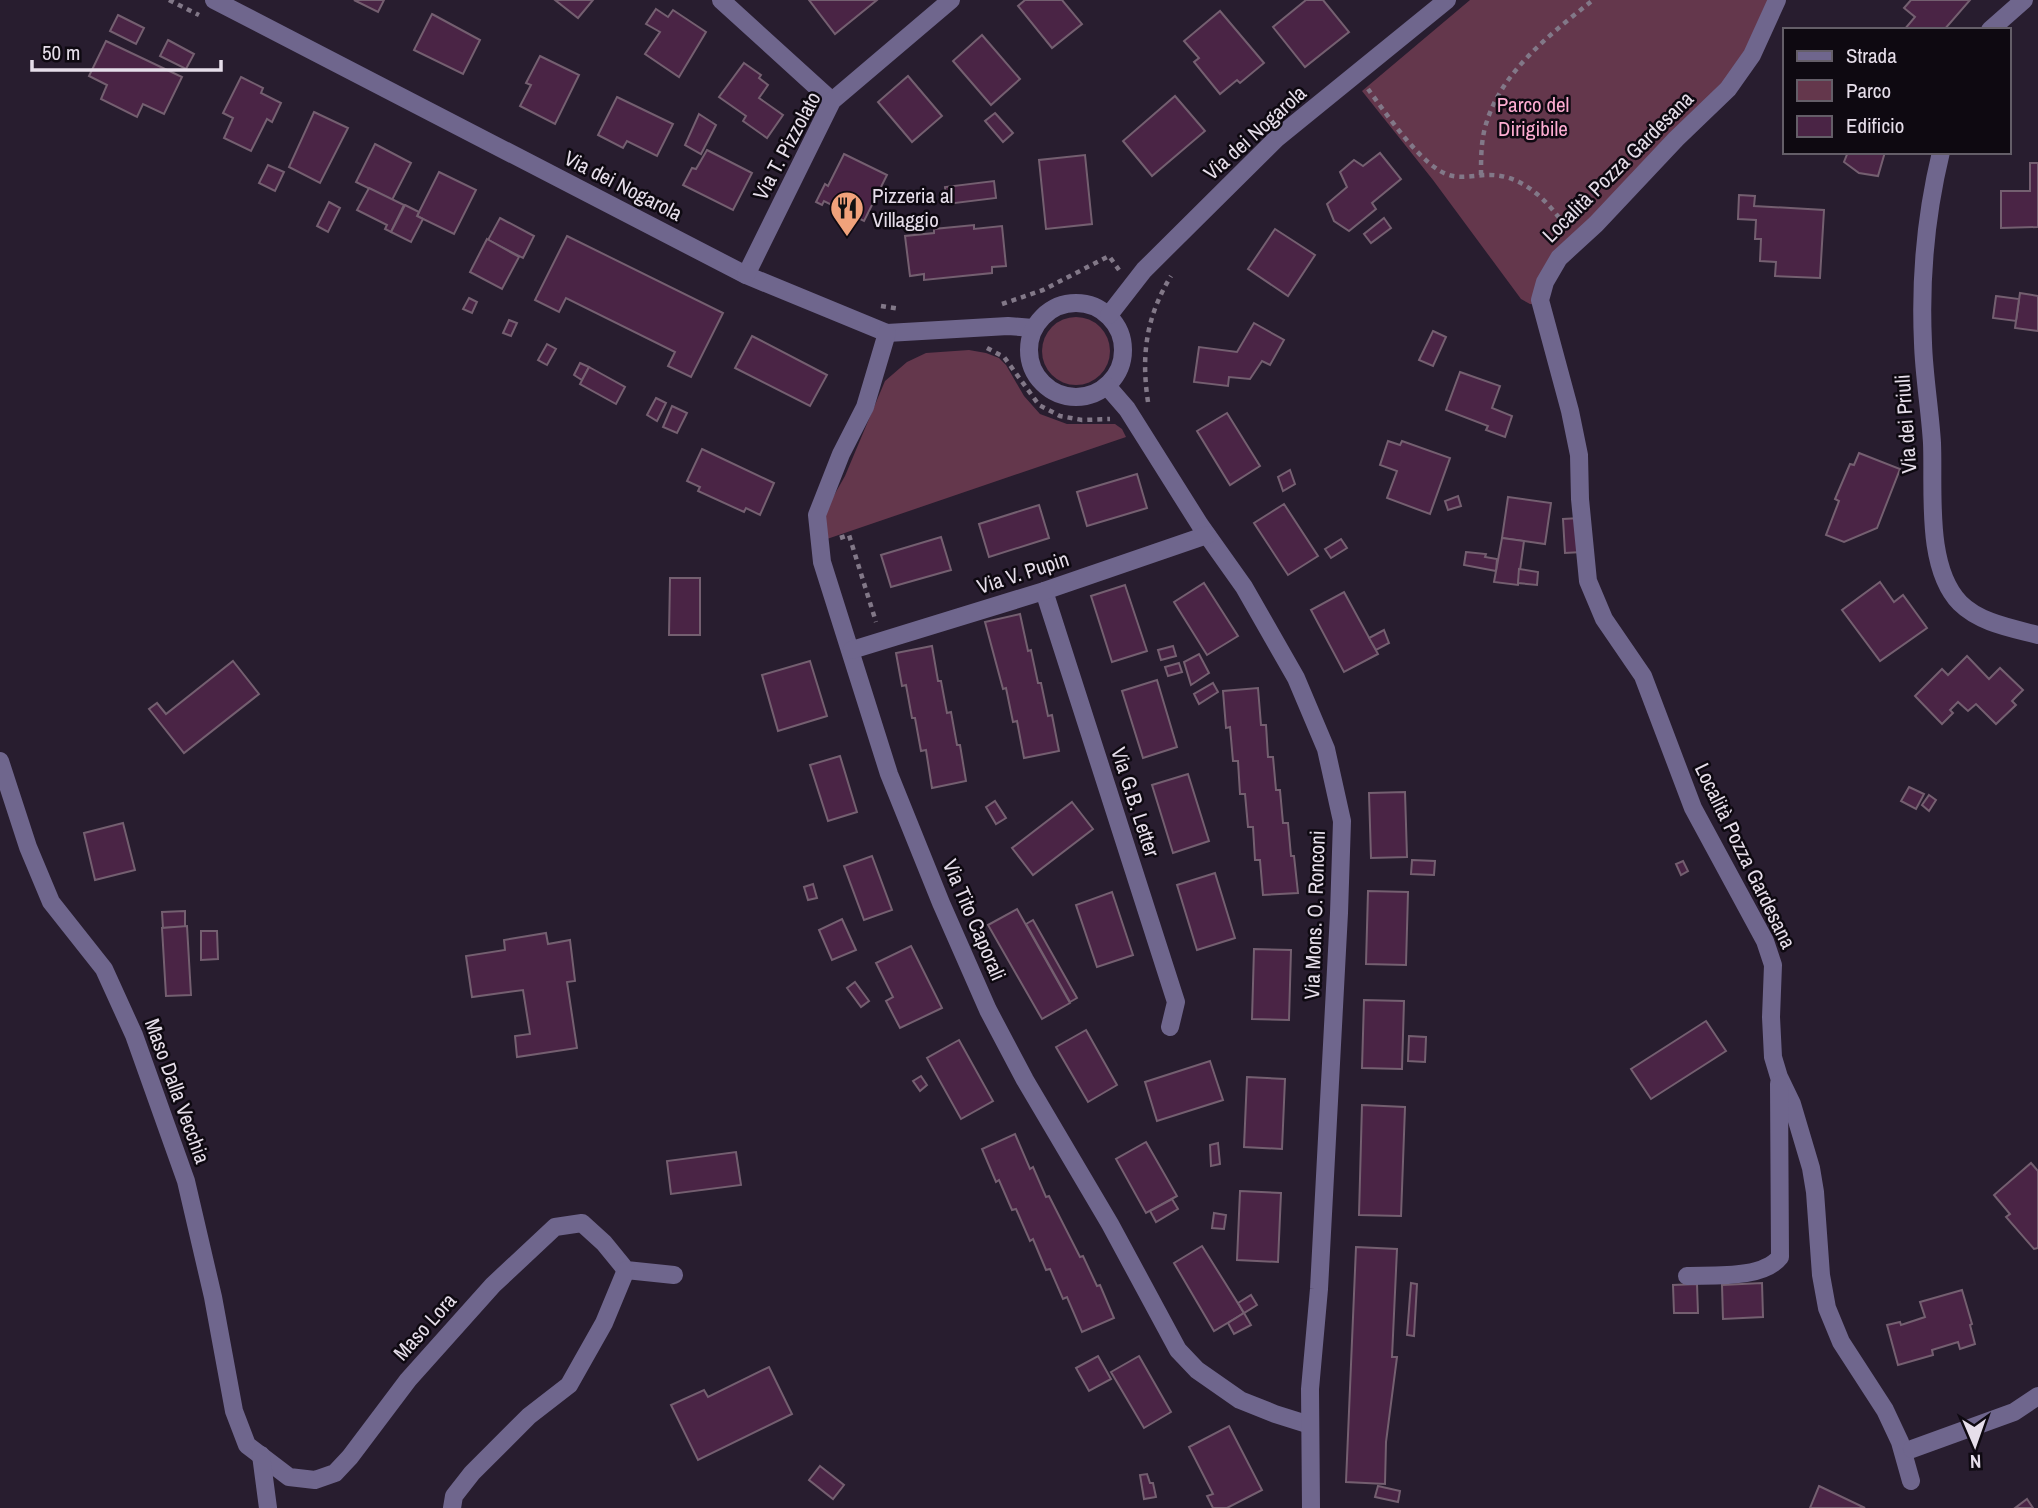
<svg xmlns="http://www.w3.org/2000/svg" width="2038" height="1508" viewBox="0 0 2038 1508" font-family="'Archivo Narrow',sans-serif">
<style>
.green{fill:#64374c}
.building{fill:#4a2445;stroke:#745f70;stroke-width:2}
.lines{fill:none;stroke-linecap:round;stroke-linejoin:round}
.path{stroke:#827888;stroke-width:4.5;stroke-dasharray:5 5;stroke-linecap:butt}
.minor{stroke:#6f668d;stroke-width:18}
.labels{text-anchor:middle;stroke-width:5;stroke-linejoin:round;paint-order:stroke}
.park-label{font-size:21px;fill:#feadd2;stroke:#0e0911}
.street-label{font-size:21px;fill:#e6deea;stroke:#0e0911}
.poi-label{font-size:21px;fill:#e6deea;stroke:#0e0911;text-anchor:start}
</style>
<rect width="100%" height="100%" fill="#281d2f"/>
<!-- green -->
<g class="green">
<polygon points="1470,0 1774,0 1726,87 1556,257 1540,305 1530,304 1521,299 1433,180 1362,91"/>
<circle cx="1076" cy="351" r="34"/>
<polygon points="969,350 986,353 999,358 1006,365 1024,396 1040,414 1067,424 1115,424 1122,429 1126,437 827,539 824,513 845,476 885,381 907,362 926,353"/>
</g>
<!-- building -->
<g class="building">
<polygon points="354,0 384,0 378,12"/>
<polygon points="555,0 593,0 578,18"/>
<polygon points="809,0 877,0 835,34"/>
<polygon points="1025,0 1062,0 1082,24 1052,48 1018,6"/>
<polygon points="1306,0 1323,0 1349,32 1305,67 1273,27"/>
<polygon points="1911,0 1970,0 1944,30 1904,30 1915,17 1904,8"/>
<polygon points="656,9 668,17 673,10 706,32 679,77 645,54 660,32 646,24"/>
<polygon points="1220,11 1264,63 1240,83 1237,80 1220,94 1194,62 1199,58 1184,41"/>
<polygon points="432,14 480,40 463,74 414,50"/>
<polygon points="118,15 144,28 136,44 110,31"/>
<polygon points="982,35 1020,79 991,105 953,61"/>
<polygon points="168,40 194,54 186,69 160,56"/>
<polygon points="106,41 182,77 164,114 143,104 137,117 101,99 107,85 89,76"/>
<polygon points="540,56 579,75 555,124 520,106 531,85 526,83"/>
<polygon points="744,63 761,75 759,78 768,85 759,98 783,115 767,138 743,121 746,116 719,97"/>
<polygon points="908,76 942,116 912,142 878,102"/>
<polygon points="241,77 263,88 261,93 281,103 272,122 267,119 251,151 224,138 233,118 223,113"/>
<polygon points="1175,96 1205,131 1152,176 1123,141"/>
<polygon points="617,97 673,124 657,156 627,141 623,148 598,135"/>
<polygon points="314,112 348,128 320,183 289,167"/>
<polygon points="995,113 1013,133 1003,142 985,121"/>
<polygon points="699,114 716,125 701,154 685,145"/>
<polygon points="375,144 411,163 392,200 356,182"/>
<polygon points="707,150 752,173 733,210 683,185 692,168 696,169"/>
<polygon points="1848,152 1885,152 1878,176 1859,173 1844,162"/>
<polygon points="1380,153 1401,179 1372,203 1376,209 1349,231 1334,221 1327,204 1347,187 1340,172 1354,160 1363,166"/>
<polygon points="844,154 887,175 864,221 824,201 822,205 816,202 825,184 828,186"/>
<polygon points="1085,155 1092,224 1046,229 1039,160"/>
<polygon points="2030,163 2038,163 2038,227 2001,228 2001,191 2030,191"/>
<polygon points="268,165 284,172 275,191 259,183"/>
<polygon points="439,172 476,190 454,234 417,216"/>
<polygon points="994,181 996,198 947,204 945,187"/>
<polygon points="369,188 404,205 391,232 385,229 387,225 357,210"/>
<polygon points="1739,195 1755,196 1754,206 1824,210 1820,278 1775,276 1776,262 1760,261 1761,239 1755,239 1756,220 1738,219"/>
<polygon points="329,202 340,208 328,232 317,226"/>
<polygon points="405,205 419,212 417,216 423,219 411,242 391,232"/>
<polygon points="500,218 534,236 523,258 488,240"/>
<polygon points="1384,218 1391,228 1371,243 1364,234"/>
<polygon points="974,225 974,229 1002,226 1006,266 992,267 992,273 924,280 924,274 910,276 905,236 934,233 934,229"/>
<polygon points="1275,229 1315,255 1288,296 1248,269"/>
<polygon points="567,236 723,313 691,377 668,366 675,352 566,298 559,312 535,300"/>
<polygon points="487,239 519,257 502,289 470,272"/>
<polygon points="2020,293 2038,296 2038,331 2015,328"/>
<polygon points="1996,296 2019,299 2016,321 1993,318"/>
<polygon points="469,298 477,302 472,313 463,309"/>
<polygon points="509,320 517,323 511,336 503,333"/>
<polygon points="1254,323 1284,340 1270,365 1262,361 1250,379 1229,377 1228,386 1194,382 1199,347 1237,352"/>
<polygon points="1433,331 1446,337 1433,366 1419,360"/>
<polygon points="752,336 827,375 810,406 735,368"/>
<polygon points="547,344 556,349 547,365 538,360"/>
<polygon points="580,363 589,367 582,380 574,375"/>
<polygon points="589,367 625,387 616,404 580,384"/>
<polygon points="1460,372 1500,386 1492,408 1512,416 1505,437 1486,430 1488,426 1446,410"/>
<polygon points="656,398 666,403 657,421 647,415"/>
<polygon points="672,406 687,413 677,433 663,427"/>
<polygon points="1227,413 1260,466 1230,485 1197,431"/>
<polygon points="1388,441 1400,445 1402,441 1450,458 1430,514 1387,498 1397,471 1380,465"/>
<polygon points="702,449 774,483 760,515 746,508 744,512 698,491 700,487 687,481"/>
<polygon points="1859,453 1900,469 1877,528 1844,542 1826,535 1839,501 1835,499 1850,464 1854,465"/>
<polygon points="1290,470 1295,484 1283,491 1278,477"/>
<polygon points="1137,474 1147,508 1087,526 1077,492"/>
<polygon points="1458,496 1461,506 1448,510 1445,501"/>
<polygon points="1508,497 1551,503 1545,544 1502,538"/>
<polygon points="1284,504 1318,556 1288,575 1254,523"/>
<polygon points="1039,505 1049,538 989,557 979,524"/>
<polygon points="1580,518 1582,552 1565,553 1563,519"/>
<polygon points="941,537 951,570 891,587 881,555"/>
<polygon points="1502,538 1524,541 1518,585 1494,582"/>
<polygon points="1341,539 1347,548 1331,558 1325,549"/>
<polygon points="1466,552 1486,554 1485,557 1497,559 1496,571 1464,565"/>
<polygon points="1519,569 1538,572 1537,585 1518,583"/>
<polygon points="670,578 700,578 700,635 669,635"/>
<polygon points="1880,582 1894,602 1903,595 1927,628 1880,661 1842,610"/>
<polygon points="1204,583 1238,636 1207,655 1174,602"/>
<polygon points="1125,585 1147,651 1112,662 1091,596"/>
<polygon points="1344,592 1378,654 1344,672 1311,610"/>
<polygon points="1020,614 1028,651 1031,650 1038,683 1041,683 1048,716 1052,715 1059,751 1024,758 1017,721 1013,722 1006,688 1003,689 985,622"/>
<polygon points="1384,630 1389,643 1376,650 1369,638"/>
<polygon points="932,646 938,681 941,681 947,713 951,712 957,745 960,745 966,781 932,788 926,750 921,751 915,718 912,718 906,685 902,686 896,653"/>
<polygon points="1173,646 1176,656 1161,660 1158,650"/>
<polygon points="1199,654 1209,673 1191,685 1184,662"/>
<polygon points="1967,656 1989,679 2000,668 2023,690 2012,701 2016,705 1996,724 1976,704 1968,711 1958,702 1950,710 1953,713 1942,724 1915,696 1942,669 1948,675"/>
<polygon points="233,661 259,694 184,753 149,709 157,703 166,714"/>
<polygon points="810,661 827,716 778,731 762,675"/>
<polygon points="1179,663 1182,672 1168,676 1165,667"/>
<polygon points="1157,680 1177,747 1143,758 1122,691"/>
<polygon points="1213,683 1218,692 1199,704 1194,694"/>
<polygon points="1258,688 1261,725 1266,725 1268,757 1273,757 1276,790 1280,790 1283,823 1288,823 1291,856 1294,856 1298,893 1263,895 1260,860 1255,860 1253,827 1248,827 1245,794 1240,794 1238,761 1233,761 1230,727 1226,728 1223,691"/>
<polygon points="840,756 857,812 828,821 810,765"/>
<polygon points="1188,774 1209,841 1173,853 1152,785"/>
<polygon points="1909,787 1924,794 1916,809 1901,801"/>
<polygon points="1405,792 1407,857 1371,858 1369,793"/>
<polygon points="1929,795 1936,800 1929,811 1922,805"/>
<polygon points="995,801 1006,818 996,824 986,807"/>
<polygon points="1072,802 1093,829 1033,875 1012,848"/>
<polygon points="123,823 135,870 95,880 84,833"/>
<polygon points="872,856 892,910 864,920 844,866"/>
<polygon points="1412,860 1435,861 1434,875 1411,874"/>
<polygon points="1683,861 1688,871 1681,875 1676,864"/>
<polygon points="1215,873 1235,938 1197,950 1177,885"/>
<polygon points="813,884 817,898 808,900 804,887"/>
<polygon points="1368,891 1408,892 1406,965 1366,964"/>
<polygon points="1112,892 1133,955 1097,967 1076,905"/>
<polygon points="1017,909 1070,1003 1042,1019 988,925"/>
<polygon points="185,911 185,927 163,928 162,912"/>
<polygon points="842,919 856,950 832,960 819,930"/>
<polygon points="1033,920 1077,998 1070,1002 1026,924"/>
<polygon points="187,926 191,995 166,996 162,928"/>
<polygon points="201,931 217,931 218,959 201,960"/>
<polygon points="546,933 548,944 570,940 575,981 567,982 577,1048 517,1057 515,1036 530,1034 523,990 472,997 466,956 505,950 504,940"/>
<polygon points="911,946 942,1008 900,1028 886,1001 893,997 876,963"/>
<polygon points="1254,949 1291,950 1289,1020 1252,1019"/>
<polygon points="855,982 869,1001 861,1007 847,988"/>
<polygon points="1364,1000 1404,1001 1402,1069 1362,1068"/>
<polygon points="1706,1021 1726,1051 1651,1099 1631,1069"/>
<polygon points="1086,1030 1117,1085 1088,1102 1056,1047"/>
<polygon points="1409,1036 1426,1037 1425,1062 1408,1061"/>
<polygon points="959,1040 993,1101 961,1119 927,1058"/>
<polygon points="1210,1061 1223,1100 1157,1121 1145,1082"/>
<polygon points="921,1076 927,1085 920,1091 913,1081"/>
<polygon points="1247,1077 1285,1079 1282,1149 1244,1147"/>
<polygon points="1362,1105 1405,1107 1401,1216 1359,1215"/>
<polygon points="1015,1134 1030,1169 1033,1167 1046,1197 1049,1196 1080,1257 1083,1256 1097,1286 1100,1285 1114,1318 1082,1332 1067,1297 1063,1299 1050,1269 1046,1270 1033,1239 1030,1241 1016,1209 1012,1210 999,1180 996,1182 982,1149"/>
<polygon points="1146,1142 1177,1196 1146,1213 1116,1159"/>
<polygon points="1218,1143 1220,1164 1211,1166 1210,1145"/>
<polygon points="736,1152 741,1185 671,1194 667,1161"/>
<polygon points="2031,1163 2038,1171 2038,1248 2034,1249 2006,1217 2010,1214 1994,1195"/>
<polygon points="1240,1191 1281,1193 1278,1262 1237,1260"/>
<polygon points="1172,1199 1178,1209 1156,1222 1150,1211"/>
<polygon points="1214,1213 1226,1215 1224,1229 1212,1228"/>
<polygon points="1202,1246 1244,1313 1214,1331 1174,1263"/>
<polygon points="1356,1247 1397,1249 1392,1357 1397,1357 1386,1442 1385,1484 1346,1482"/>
<polygon points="1411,1283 1417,1284 1414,1336 1407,1335"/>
<polygon points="1762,1283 1763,1317 1723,1319 1722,1285"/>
<polygon points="1697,1284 1698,1313 1674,1313 1673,1285"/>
<polygon points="1962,1290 1972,1324 1970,1325 1975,1344 1960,1349 1958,1342 1932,1350 1933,1355 1898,1365 1887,1325 1900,1322 1901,1325 1925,1317 1920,1302"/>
<polygon points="1251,1295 1257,1305 1244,1313 1238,1303"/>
<polygon points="1244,1313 1251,1325 1234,1334 1228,1323"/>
<polygon points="1098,1356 1111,1379 1089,1391 1076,1368"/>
<polygon points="1139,1356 1171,1412 1144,1428 1111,1372"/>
<polygon points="769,1367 792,1414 698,1460 671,1405 704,1390 708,1397"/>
<polygon points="1229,1426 1262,1490 1227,1508 1213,1508 1207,1496 1213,1494 1189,1447"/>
<polygon points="820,1466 844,1485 833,1499 809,1480"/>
<polygon points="1147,1474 1150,1483 1153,1483 1156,1497 1144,1499 1140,1475"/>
<polygon points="1378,1486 1400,1491 1398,1502 1375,1497"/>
<polygon points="1819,1486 1865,1508 1810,1508"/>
<polygon points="2027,1499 2033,1508 2015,1508"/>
</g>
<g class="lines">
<!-- path -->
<g class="path">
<polyline points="169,0 199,15"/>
<path d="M1368 89C1385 112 1422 167 1449 175 1461 179 1475 175 1488 175 1522 174 1547 200 1566 227"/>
<path d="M1481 175C1481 157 1481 138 1487 121 1503 70 1553 32 1593 0"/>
<polyline points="1002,304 1043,290 1109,256 1119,270"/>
<polyline points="881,306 900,309"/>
<polyline points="987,348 1004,357 1039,405 1060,416 1082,420 1110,419"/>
<path d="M1148 402C1141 355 1146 317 1171 276"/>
<polyline points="840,538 849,535 876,622"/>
</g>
<!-- minor -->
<g class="minor">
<polyline points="214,0 746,275 887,333 1008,326 1033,328"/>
<polyline points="721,0 832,101"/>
<polyline points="1777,0 1752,55 1728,89 1676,139 1596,224 1559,258 1545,282 1540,300 1570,411 1579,455 1580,499 1588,581 1604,619 1643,676 1693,808 1765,941 1773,965 1771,1017 1773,1057 1779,1077 1792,1104 1811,1168 1815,1192 1821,1275 1827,1308 1841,1342 1885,1410 1900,1442 1911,1481"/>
<polyline points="1990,30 2024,0"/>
<path d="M1941 152C1926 214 1920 279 1923 343 1924 376 1930 410 1932 443 1934 490 1925 567 1960 603 1980 623 2012 628 2038 635"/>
<polyline points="746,275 832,101 951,0"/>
<circle cx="1076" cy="350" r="47"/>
<polyline points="1109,315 1144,270 1276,139 1447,0"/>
<polyline points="887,333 865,407 841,454 817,515 822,562 889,774 941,903 988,1010 1025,1080 1110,1224 1178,1350 1197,1370 1240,1400 1275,1414 1310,1425"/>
<polyline points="1107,386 1127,409 1200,525 1244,587 1296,678 1326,749 1342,821 1339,913 1319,1289 1310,1389 1311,1508"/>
<polyline points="1044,591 1176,1002 1170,1027"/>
<polyline points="852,650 1044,591 1207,535"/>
<polyline points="0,761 28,847 51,902 104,969 134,1035 186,1181 213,1297 234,1411 247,1445 289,1477 315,1480 335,1473 350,1457 408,1380 493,1285 555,1227 582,1223 604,1243 626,1270 674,1275"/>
<path d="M1687 1276C1714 1275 1763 1279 1780 1257L1779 1084"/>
<polyline points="1912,1449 2014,1412 2038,1396"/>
<polyline points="261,1455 268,1508"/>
<polyline points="452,1508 454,1496 472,1473 529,1416 569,1385 604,1323 626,1270"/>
</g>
</g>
<!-- icons -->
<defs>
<g id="restaurant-pin" transform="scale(1.75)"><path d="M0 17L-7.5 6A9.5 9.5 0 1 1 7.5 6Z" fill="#f0a27b" stroke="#0e0911"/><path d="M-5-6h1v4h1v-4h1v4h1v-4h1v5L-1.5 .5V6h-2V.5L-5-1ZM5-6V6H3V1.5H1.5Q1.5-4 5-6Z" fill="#111"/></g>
</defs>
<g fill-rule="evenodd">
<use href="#restaurant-pin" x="847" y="208"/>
</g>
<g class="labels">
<!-- park labels -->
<g class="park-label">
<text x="1533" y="112">Parco del<tspan x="1533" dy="24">Dirigibile</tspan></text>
</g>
<!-- street labels -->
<g class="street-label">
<text transform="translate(1255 133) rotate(-42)" y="7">Via dei Nogarola</text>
<text transform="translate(787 146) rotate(-62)" y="7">Via T. Pizzolato</text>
<text transform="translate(1618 167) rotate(-45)" y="7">Località Pozza Gardesana</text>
<text transform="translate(623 186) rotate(27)" y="7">Via dei Nogarola</text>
<text transform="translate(1906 424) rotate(-94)" y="7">Via dei Priuli</text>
<text transform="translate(1023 573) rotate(-18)" y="7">Via V. Pupin</text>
<text transform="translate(1135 802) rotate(72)" y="7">Via G.B. Letter</text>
<text transform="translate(1745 856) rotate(64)" y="7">Località Pozza Gardesana</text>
<text transform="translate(1315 915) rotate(-88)" y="7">Via Mons. O. Ronconi</text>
<text transform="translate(974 920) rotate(67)" y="7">Via Tito Caporali</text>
<text transform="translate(177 1091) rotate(70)" y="7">Maso Dalla Vecchia</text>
<text transform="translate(425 1327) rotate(-48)" y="7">Maso Lora</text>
</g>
<!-- poi labels -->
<g class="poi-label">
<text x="872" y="203">Pizzeria al<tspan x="872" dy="24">Villaggio</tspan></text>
</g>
</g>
<!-- legend -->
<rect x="1783" y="28" width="228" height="126" fill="#0e0911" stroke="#645e68" stroke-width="2"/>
<rect x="1797" y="51" width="35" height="10" fill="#6f668d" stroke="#645e68" stroke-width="2"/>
<text x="1846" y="63" font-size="21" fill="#e6deea">Strada</text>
<rect x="1797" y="80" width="35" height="21" fill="#64374c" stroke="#645e68" stroke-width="2"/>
<text x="1846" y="98" font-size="21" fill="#e6deea">Parco</text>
<rect x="1797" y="116" width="35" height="21" fill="#4a2445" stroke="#645e68" stroke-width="2"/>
<text x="1846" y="133" font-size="21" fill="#e6deea">Edificio</text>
<!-- north arrow -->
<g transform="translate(1975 1445) rotate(178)" stroke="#0e0911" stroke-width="5" paint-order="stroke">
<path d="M0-5L12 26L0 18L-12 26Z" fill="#e6deea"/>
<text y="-10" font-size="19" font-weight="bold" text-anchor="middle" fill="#e6deea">N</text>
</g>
<!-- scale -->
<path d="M32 60v10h189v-10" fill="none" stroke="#e6deea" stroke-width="3.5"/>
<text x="42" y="60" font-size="21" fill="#e6deea" stroke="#0e0911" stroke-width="5" paint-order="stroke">50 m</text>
</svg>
